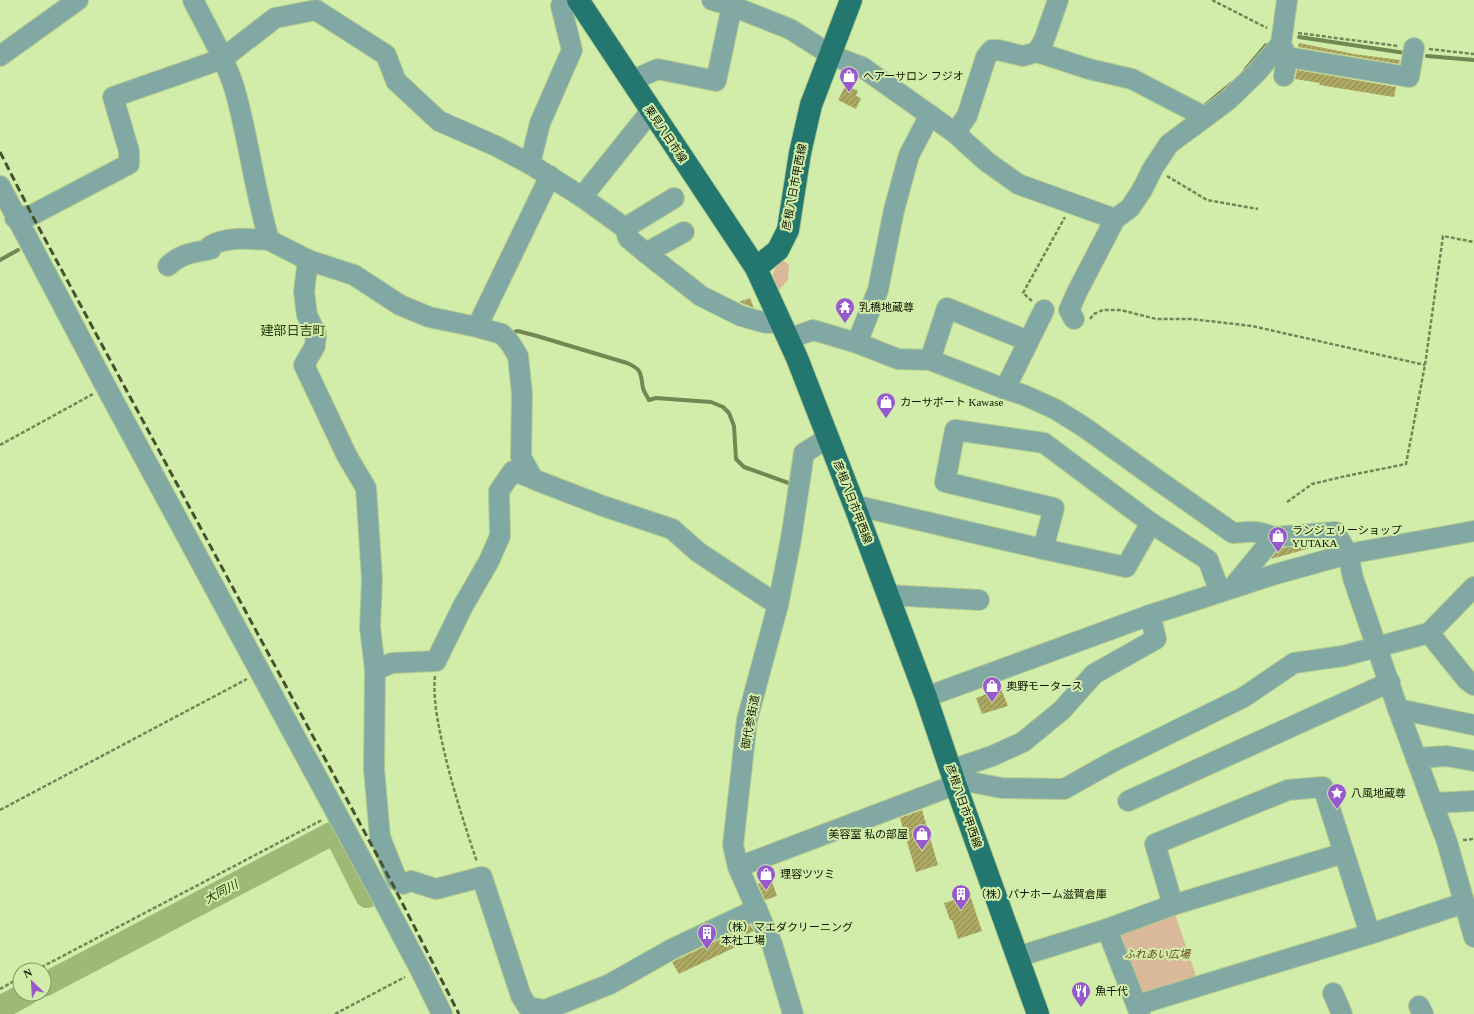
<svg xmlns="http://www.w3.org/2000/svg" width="1474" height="1014" viewBox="0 0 1474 1014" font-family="'Times New Roman','Noto Sans JP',serif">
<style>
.green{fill:#dab99a}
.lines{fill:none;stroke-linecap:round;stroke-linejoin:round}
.stream{stroke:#728753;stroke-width:4}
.river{stroke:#9eb876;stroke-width:24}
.building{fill:url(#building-hatch)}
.minor-casing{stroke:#b2ca8f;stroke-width:22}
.major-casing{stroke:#b2ca8f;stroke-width:24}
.path{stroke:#738558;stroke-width:2.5;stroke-dasharray:4 2;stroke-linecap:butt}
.minor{stroke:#82a8a3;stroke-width:20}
.major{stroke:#23776f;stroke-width:22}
.rail{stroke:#445230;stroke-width:3;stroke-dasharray:8 4;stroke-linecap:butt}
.labels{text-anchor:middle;stroke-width:4;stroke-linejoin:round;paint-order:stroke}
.poi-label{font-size:11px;fill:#0d1500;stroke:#d2edaa;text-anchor:start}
.street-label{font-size:11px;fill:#0d1500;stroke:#d2edaa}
.park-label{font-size:11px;font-style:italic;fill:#6c4720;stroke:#d2edaa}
.water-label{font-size:12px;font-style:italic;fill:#283806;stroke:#d2edaa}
.quarter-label{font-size:13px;fill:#2d3d0c;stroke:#d2edaa}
</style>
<defs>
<pattern id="building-hatch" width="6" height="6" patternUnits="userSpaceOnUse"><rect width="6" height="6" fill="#ada962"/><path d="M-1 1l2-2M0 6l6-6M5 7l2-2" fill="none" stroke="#8b884e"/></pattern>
</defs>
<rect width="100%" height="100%" fill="#d2edaa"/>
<!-- green -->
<g class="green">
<path d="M782 260 789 264 788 280 779 290C769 279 772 270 782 260Z"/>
<polygon points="1174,911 1197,979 1141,996 1118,928"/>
</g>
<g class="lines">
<!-- stream -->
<g class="stream">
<polyline points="1299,37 1405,53"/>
<polyline points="1427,56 1474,60"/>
<polyline points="1245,70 1266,45"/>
<polyline points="1203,107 1232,83"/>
<polyline points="0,260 18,250"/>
<path d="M510 333 518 331 537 336 627 363C643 370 640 373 643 388 644 392 647 396 649 400L656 398 711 402 723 407 729 413 734 426 736 459 744 467 794 485"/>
</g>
<!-- river -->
<g class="river">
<polyline points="44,985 335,832 367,896"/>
<polyline points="0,1008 26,994"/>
</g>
</g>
<!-- building -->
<g class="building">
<polygon points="1299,43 1354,54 1400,60 1399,64 1298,47"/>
<polygon points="1297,70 1396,87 1394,97 1319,85 1320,83 1295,79"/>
<polygon points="846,85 858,91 856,96 861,98 856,109 838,100"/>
<polygon points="750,298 754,308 739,302"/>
<polygon points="1325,544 1271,559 1280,548"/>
<polygon points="1001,689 1008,706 982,714 976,698"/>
<polygon points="922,810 938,865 916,872 900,818"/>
<polygon points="771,879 777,896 765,900 758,884"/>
<polygon points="970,895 982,931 958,939 952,920 950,920 944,903"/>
<polygon points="750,925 754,931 741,937 744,943 679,974 672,962"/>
</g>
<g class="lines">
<!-- minor casing -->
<g class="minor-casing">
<g id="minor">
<path d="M193 0C208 30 227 61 236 94 249 142 255 192 269 240L308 260 354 275 400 305 429 317 477 327 502 334 510 343 518 356 522 394 521 457 533 479 603 506 672 529 698 552 778 605"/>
<polyline points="712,0 732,6 790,29 831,55 862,67 955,133 986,161 1018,184 1115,219 1130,208 1142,190 1153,168 1169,144 1227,101 1256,73 1281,44"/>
<polyline points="1037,52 1089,69 1132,79 1205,117"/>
<polyline points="0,56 78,0"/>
<polyline points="1287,57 1409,77 1414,48"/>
<polyline points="1284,76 1287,57 1281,44 1287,0"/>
<polyline points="631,81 658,69 716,81 732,6"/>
<polyline points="955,133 967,116 986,57 992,50 998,50 1023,56 1037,52 1044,40 1058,0"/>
<polyline points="530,164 540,123 572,50 561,6 572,0"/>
<polyline points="0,186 106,387 378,890 420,969 442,1014"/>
<polyline points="582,197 651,111"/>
<polyline points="15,218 32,215 129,164 129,151 113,97 222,59 275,18 316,10 386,55 396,81 439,121 496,146 530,164 582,197 625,228 628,238 646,253 701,296 741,316 766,323 781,322"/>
<polyline points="625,228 674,198"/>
<polyline points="646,253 684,232"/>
<polyline points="308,260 304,292 307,315 316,334 315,346 304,365 347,456 366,488 372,579 370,627 375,670 392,663 436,661 463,606 489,561 500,536 499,491 513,471 532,478"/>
<path d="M168 266C181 253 194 253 211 249L210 246C228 236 250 239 269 240"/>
<polyline points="1074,319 1069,310 1077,292 1115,219"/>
<polyline points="477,327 550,176"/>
<path d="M788 339 813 330 857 343 898 359 930 360 1005 389 1024 395 1055 409 1084 427 1159 481 1233 533C1240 533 1247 531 1254 532 1261 532 1267 535 1274 537"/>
<polyline points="857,343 878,290 894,210 909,155 930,115"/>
<polyline points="930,360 947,308 1028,341"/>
<polyline points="1005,389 1044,310"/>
<polyline points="855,507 862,507 1043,549 1054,508 945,482 955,430 1044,443 1151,523 1208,560 1220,592"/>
<polyline points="1043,549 1126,567 1151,523"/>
<polyline points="1233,587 1274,537 1335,532 1348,554 1353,578 1398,709 1447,842 1474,937"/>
<polyline points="888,595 979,600"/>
<polyline points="1429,633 1467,680 1474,685"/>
<polyline points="375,670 374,769 380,837 397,880 403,884 411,881 436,889 482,877 521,996 528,1007 545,1010 610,984 672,949 757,909"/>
<polyline points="926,697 1150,615 1276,574 1348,554 1474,531"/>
<polyline points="1398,709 1474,725"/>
<polyline points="1416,758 1447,756 1474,761"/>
<polyline points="951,770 992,756 1023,742 1062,710 1094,674 1156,639 1150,615"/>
<polyline points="1128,801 1390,682"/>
<polyline points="1433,803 1474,801"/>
<polyline points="738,867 965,781 1002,788 1064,789 1116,760 1244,697 1294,663 1343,656 1429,633 1474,587"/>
<polyline points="1173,905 1155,844 1288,790 1323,787 1370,934"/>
<polyline points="1107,929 1140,1014"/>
<polyline points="1017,957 1107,929 1173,905 1344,853"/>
<polyline points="1333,993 1342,1014"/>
<polyline points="1137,1005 1370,934 1464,903"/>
<polyline points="1419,1006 1423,1014"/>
<polyline points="793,1014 772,944 738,867 733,845 747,720 778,605 791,539 804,453 828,438"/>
</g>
</g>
<!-- major casing -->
<g class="major-casing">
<g id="major">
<polyline points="578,0 756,268 797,358 855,507 926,697 956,786 1038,1014"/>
<polyline points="756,268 778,250 788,230 800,153 811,105 851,0"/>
</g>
</g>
<!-- path -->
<g class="path">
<polyline points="1212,0 1267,28"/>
<polyline points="1298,33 1398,46"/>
<polyline points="1429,49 1474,54"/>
<polyline points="1167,176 1207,200 1258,209"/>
<polyline points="1032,301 1023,293 1065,217"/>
<polyline points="1090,319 1094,314 1103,310 1121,310 1156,319 1191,319 1252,326 1425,365"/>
<polyline points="0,445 93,394"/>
<polyline points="1287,502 1312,484 1346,476 1406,464 1425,365 1443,236 1474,242"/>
<path d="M435 676C433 697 437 718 441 737 450 780 463 820 477 862"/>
<polyline points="0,810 247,679"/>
<polyline points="1463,840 1474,839"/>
<polyline points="36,970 322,820"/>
<polyline points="0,989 20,978"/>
<polyline points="335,1014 405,977"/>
</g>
<!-- minor -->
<use href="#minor" class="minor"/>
<!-- major -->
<use href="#major" class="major"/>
<!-- rail -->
<polyline class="rail" points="0,152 32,215 392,883 459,1014"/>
</g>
<!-- icons -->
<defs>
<g id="shop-pin" transform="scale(1)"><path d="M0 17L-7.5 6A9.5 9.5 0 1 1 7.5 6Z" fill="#9859cf" stroke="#d2edaa"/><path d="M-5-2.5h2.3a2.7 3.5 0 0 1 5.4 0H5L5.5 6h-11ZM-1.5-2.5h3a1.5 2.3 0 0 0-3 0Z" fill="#fff"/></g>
<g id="temple-pin" transform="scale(1)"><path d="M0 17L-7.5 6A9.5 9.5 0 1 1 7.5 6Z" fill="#9859cf" stroke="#d2edaa"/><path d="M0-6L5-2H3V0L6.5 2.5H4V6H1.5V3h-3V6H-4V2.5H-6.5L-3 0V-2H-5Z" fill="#fff"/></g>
<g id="sight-pin" transform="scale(1)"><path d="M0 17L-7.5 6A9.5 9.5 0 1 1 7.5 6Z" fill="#9859cf" stroke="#d2edaa"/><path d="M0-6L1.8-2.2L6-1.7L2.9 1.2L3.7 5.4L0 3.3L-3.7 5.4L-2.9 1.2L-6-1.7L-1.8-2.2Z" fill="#fff"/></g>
<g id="building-pin" transform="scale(1)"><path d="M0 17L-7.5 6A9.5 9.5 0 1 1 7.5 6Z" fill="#9859cf" stroke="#d2edaa"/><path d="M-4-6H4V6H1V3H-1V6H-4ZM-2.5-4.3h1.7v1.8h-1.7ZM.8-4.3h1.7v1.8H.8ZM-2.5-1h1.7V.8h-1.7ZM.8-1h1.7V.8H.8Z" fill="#fff"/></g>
<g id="restaurant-pin" transform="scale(1)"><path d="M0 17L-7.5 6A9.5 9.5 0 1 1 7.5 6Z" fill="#9859cf" stroke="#d2edaa"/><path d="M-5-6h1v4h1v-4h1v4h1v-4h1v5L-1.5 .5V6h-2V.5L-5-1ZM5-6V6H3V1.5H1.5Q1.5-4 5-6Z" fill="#fff"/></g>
</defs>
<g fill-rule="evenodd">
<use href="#shop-pin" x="849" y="76"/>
<use href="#temple-pin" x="845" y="307"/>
<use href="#shop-pin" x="886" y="402"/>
<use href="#shop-pin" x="1278" y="536"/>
<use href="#shop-pin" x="992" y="686"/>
<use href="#sight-pin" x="1337" y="793"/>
<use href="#shop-pin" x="922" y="834"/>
<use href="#shop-pin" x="766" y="874"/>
<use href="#building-pin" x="961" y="894"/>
<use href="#building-pin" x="707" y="933"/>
<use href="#restaurant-pin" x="1081" y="991"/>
</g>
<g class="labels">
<!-- poi labels -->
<g class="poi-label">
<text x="863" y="80">ヘアーサロン フジオ</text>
<text x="859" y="311">乳橋地蔵尊</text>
<text x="900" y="406">カーサポート Kawase</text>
<text x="1292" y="534">ランジェリーショップ<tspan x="1292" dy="13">YUTAKA</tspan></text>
<text x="1006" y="690">奥野モータース</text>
<text x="1351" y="797">八風地蔵尊</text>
<text x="908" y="838" text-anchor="end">美容室 私の部屋</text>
<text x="780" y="878">理容ツツミ</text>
<text x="975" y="898">（株）パナホーム滋賀倉庫</text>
<text x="721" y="931">（株）マエダクリーニング<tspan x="721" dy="13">本社工場</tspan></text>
<text x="1095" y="995">魚千代</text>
</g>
<!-- street labels -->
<g class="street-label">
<text transform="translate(666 134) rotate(56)" y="4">栗見八日市線</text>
<text transform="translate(794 187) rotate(-79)" y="4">彦根八日市甲西線</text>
<text transform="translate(853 502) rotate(69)" y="4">彦根八日市甲西線</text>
<text transform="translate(750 722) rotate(-79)" y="4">御代参街道</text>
<text transform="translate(964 806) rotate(71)" y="4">彦根八日市甲西線</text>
</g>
<!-- park labels -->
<g class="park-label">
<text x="1157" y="958">ふれあい広場</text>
</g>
<!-- water labels -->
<g class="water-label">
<text transform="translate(221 892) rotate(-28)" y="4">大同川</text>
</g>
<!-- quarter labels -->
<g class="quarter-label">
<text x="293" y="335">建部日吉町</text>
</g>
</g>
<!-- north arrow -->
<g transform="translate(32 982) rotate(335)"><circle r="19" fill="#d2edaa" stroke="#839766"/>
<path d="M0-3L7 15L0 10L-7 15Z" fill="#9859cf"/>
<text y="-6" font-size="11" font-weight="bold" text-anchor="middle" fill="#0d1500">N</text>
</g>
</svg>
